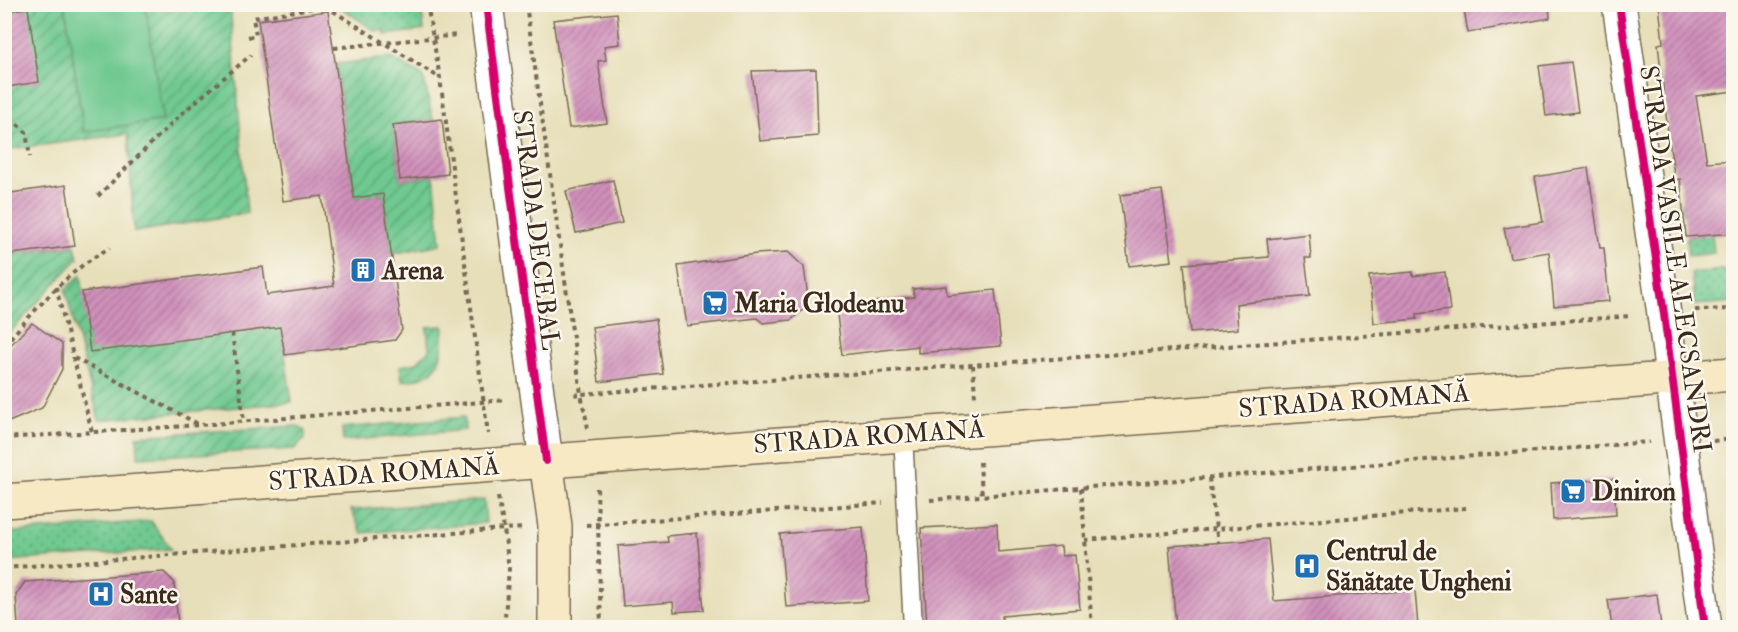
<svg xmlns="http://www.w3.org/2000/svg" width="1738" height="632" viewBox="0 0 1738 632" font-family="'IM FELL Double Pica',serif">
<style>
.grass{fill:url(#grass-dots);stroke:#557a57;stroke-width:1.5}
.garden{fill:url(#garden-furrows);stroke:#557a57;stroke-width:1.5}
.pitch{fill:#6fc990;stroke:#557a57;stroke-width:1.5}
.building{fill:url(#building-hatch)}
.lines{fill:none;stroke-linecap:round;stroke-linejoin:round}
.lane-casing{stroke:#776954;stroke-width:21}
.street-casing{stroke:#776954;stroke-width:36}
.secondary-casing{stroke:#776954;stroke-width:36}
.path{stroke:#776954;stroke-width:4;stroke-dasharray:4.5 4.5;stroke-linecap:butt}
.lane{stroke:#fff;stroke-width:18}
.street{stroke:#fff;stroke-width:33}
.secondary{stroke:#f7e9c3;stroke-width:33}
.cycleway-casing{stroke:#fbf7ec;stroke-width:11}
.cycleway{stroke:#d6006c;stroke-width:8}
.labels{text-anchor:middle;stroke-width:5;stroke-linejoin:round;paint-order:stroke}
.street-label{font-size:26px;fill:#3b2a1e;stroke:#fbf7ec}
.poi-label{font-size:26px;font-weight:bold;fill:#3b2a1e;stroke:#fbf7ec;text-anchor:start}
</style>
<defs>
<pattern id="grass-dots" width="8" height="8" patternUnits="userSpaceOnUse" patternTransform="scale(1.5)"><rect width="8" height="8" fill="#6fc990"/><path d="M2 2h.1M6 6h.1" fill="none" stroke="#5ca375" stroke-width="1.8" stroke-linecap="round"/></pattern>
<pattern id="garden-furrows" width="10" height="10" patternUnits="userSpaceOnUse" patternTransform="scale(1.5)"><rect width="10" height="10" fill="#6fc990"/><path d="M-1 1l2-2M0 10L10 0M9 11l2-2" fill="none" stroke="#5ca375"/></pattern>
<pattern id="building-hatch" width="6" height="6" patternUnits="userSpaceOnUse" patternTransform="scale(1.5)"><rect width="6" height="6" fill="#d090bb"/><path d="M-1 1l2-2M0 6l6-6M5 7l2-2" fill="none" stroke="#aa7697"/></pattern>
</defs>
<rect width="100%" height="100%" fill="#fbf7ec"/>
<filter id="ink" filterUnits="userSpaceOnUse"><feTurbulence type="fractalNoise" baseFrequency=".0167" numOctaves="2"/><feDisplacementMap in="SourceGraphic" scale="12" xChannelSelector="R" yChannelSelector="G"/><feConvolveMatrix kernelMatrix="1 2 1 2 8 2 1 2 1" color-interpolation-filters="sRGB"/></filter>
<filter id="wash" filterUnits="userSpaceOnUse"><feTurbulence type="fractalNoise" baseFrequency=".008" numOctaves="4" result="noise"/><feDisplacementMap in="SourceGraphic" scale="24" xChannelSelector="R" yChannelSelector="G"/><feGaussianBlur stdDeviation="1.35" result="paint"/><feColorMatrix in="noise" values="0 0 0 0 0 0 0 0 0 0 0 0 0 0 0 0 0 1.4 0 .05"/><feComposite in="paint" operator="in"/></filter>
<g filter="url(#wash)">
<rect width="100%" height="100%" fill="#e7dfb9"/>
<!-- grass -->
<g class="grass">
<polygon points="337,5 421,5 424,30 385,35 384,30 375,31"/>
<polygon points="1708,198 1714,253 1688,256 1686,237 1697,236 1695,213 1683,214 1682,201"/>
<polygon points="1733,269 1733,302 1695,305 1691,273"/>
<polygon points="151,521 171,549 5,561 5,533"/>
</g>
<!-- garden -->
<g class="garden">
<polygon points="4,5 230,5 247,213 134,232 128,134 5,150"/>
<polygon points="391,58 423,76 433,120 393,125 400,180 434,176 441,244 391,254 383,194 354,198 336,64"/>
<polygon points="75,246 78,258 5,338 5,255"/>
<polygon points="81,275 90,351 280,323 292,402 99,420 65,289"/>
<path d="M444 326C442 360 441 378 402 381L400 366 416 363 429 350 427 327Z"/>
<polygon points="464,417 465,430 343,441 342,428"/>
<polygon points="297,426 305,431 305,439 294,449 138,457 137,436"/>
<polygon points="484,500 486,523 362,533 351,510"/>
</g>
<!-- pitch -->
<polygon class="pitch" points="65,5 145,5 163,120 84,132"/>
<g id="blocks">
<!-- building -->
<g class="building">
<polygon points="1463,4 1549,4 1550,18 1468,33"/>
<polygon points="1659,4 1734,4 1734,91 1696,96 1707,162 1734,160 1734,233 1686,237 1680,179 1675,180 1669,141 1658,44 1663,43"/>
<polygon points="28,8 39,82 8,87 4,63 4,11"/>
<polygon points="328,11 354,198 383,194 402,330 395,340 285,355 280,327 90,352 82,292 263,267 267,295 334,286 322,196 283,201 258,20"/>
<polygon points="617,13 620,44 604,46 606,60 598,61 607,123 569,128 553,20"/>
<polygon points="1571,62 1578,112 1546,116 1539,66"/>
<polygon points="816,69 818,136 760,141 752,71"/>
<polygon points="442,119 448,174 400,180 393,125"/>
<polygon points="1588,168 1600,248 1604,248 1609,301 1554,306 1549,252 1510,258 1504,228 1543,222 1535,177"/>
<polygon points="613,180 622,223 576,233 566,191"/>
<polygon points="66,185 75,246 4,255 4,194"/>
<polygon points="1162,190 1172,261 1129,266 1120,195"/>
<polygon points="1309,234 1311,258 1305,258 1310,296 1236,304 1238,329 1190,333 1184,264 1269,257 1267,239"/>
<polygon points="788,252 804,267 809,305 791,320 763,323 757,318 687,326 678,266 756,254"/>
<polygon points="1413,272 1413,276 1445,272 1450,310 1417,314 1417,319 1374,323 1369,276"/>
<polygon points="946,286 947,295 995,290 1001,346 918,353 918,346 842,355 836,307 914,297 913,289"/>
<polygon points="656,319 663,374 599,382 592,327"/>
<polygon points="32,323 62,344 62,369 42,408 4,424 4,352"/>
<polygon points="1614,479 1616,515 1553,520 1551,483"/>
<polygon points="997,524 998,552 1061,546 1062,556 1075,555 1080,609 1002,616 1002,627 927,627 921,528"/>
<polygon points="863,527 868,601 786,607 780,534"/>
<polygon points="697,533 704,610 674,612 673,602 623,606 618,546 668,542 667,536"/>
<polygon points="1268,539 1274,601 1415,590 1418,627 1176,627 1169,546"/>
<polygon points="164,572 174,582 178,624 136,627 18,627 16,595 25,582"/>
<polygon points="1657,594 1661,627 1612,627 1608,600"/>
</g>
</g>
</g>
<g filter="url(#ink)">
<use href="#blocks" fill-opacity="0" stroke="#776954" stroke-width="1.5"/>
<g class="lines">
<!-- lane casing -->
<g class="lane-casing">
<polyline id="lane" points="903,434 913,628"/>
</g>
<!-- street casing -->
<g class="street-casing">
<g id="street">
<polyline points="486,4 546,461"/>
<polyline points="1619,4 1664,314 1705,628"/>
</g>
</g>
<!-- secondary casing -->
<g class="secondary-casing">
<g id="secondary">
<polyline points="546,461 555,526 555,628"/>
<polyline points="4,501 1734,374"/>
</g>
</g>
<!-- path -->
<g class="path">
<polyline points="427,4 440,78 488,434"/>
<polyline points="526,4 581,394 571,395"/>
<polyline points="248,37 256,35 253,18 325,6 440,78"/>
<polyline points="334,48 458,35"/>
<polyline points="4,112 26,132 30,157"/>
<polyline points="98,196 180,115 251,55"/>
<polyline points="56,287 92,432"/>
<polyline points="1695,310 1734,309"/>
<polyline points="232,333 244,422"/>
<path d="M4 345C37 309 66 271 110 248"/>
<polyline points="74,358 200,425"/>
<polyline points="973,365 975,397"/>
<polyline points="588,428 581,394 1631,316"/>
<polyline points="4,438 200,425 506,400"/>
<polyline points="1713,441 1734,439"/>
<polyline points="980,462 982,496"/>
<polyline points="1209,478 1218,543"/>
<polyline points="597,488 601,628"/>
<polyline points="1081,488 1092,628"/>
<polyline points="498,497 504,529 524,528"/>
<polyline points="930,500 1649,442"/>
<polyline points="586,525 883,503"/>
<polyline points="1085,540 1466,508"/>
<polyline points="4,568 504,529 509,569 504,628"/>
</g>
<!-- lane -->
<use href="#lane" class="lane"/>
<!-- street -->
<use href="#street" class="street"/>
<!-- secondary -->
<use href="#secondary" class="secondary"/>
<!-- cycleway casing -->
<g class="cycleway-casing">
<g id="cycleway">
<polyline points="486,4 546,461"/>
<polyline points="1619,4 1664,314 1705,628"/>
</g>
</g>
<!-- cycleway -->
<use href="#cycleway" class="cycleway"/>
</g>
</g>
<!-- icons -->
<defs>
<g id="building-square" transform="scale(1.35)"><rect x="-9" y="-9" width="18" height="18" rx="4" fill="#1f6fb2" stroke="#fbf7ec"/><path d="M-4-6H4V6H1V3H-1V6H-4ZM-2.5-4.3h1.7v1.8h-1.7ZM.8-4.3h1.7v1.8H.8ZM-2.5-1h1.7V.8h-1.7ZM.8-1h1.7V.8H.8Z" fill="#fff"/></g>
<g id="supermarket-square" transform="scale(1.35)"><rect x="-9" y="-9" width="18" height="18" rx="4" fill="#1f6fb2" stroke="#fbf7ec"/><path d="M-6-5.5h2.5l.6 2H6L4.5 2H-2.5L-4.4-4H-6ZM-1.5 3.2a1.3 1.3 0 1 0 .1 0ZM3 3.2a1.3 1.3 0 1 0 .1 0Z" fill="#fff"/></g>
<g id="hospital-square" transform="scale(1.35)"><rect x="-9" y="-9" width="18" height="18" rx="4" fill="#1f6fb2" stroke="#fbf7ec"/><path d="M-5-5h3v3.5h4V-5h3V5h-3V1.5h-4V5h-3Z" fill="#fff"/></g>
</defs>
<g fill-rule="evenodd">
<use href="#building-square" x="363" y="270"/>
<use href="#supermarket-square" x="715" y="303"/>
<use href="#supermarket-square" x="1573" y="491"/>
<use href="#hospital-square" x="1307" y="566"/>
<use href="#hospital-square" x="101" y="594"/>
</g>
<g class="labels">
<!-- street labels -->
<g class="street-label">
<text transform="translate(537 230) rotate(83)" y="9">STRADA DECEBAL</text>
<text transform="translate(1676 259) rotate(82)" y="9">STRADA VASILE ALECSANDRI</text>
<text transform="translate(1354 400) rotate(-4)" y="9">STRADA ROMANĂ</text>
<text transform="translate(869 436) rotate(-4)" y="9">STRADA ROMANĂ</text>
<text transform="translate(384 473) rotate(-4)" y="9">STRADA ROMANĂ</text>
</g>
<!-- poi labels -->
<g class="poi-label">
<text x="382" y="279">Arena</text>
<text x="734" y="312">Maria Glodeanu</text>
<text x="1592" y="500">Diniron</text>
<text x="1326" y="560">Centrul de<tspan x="1326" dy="30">Sănătate Ungheni</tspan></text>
<text x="120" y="603">Sante</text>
</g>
</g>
<!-- margin -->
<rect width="1738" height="632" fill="none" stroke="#fbf7ec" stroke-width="24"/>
</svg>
